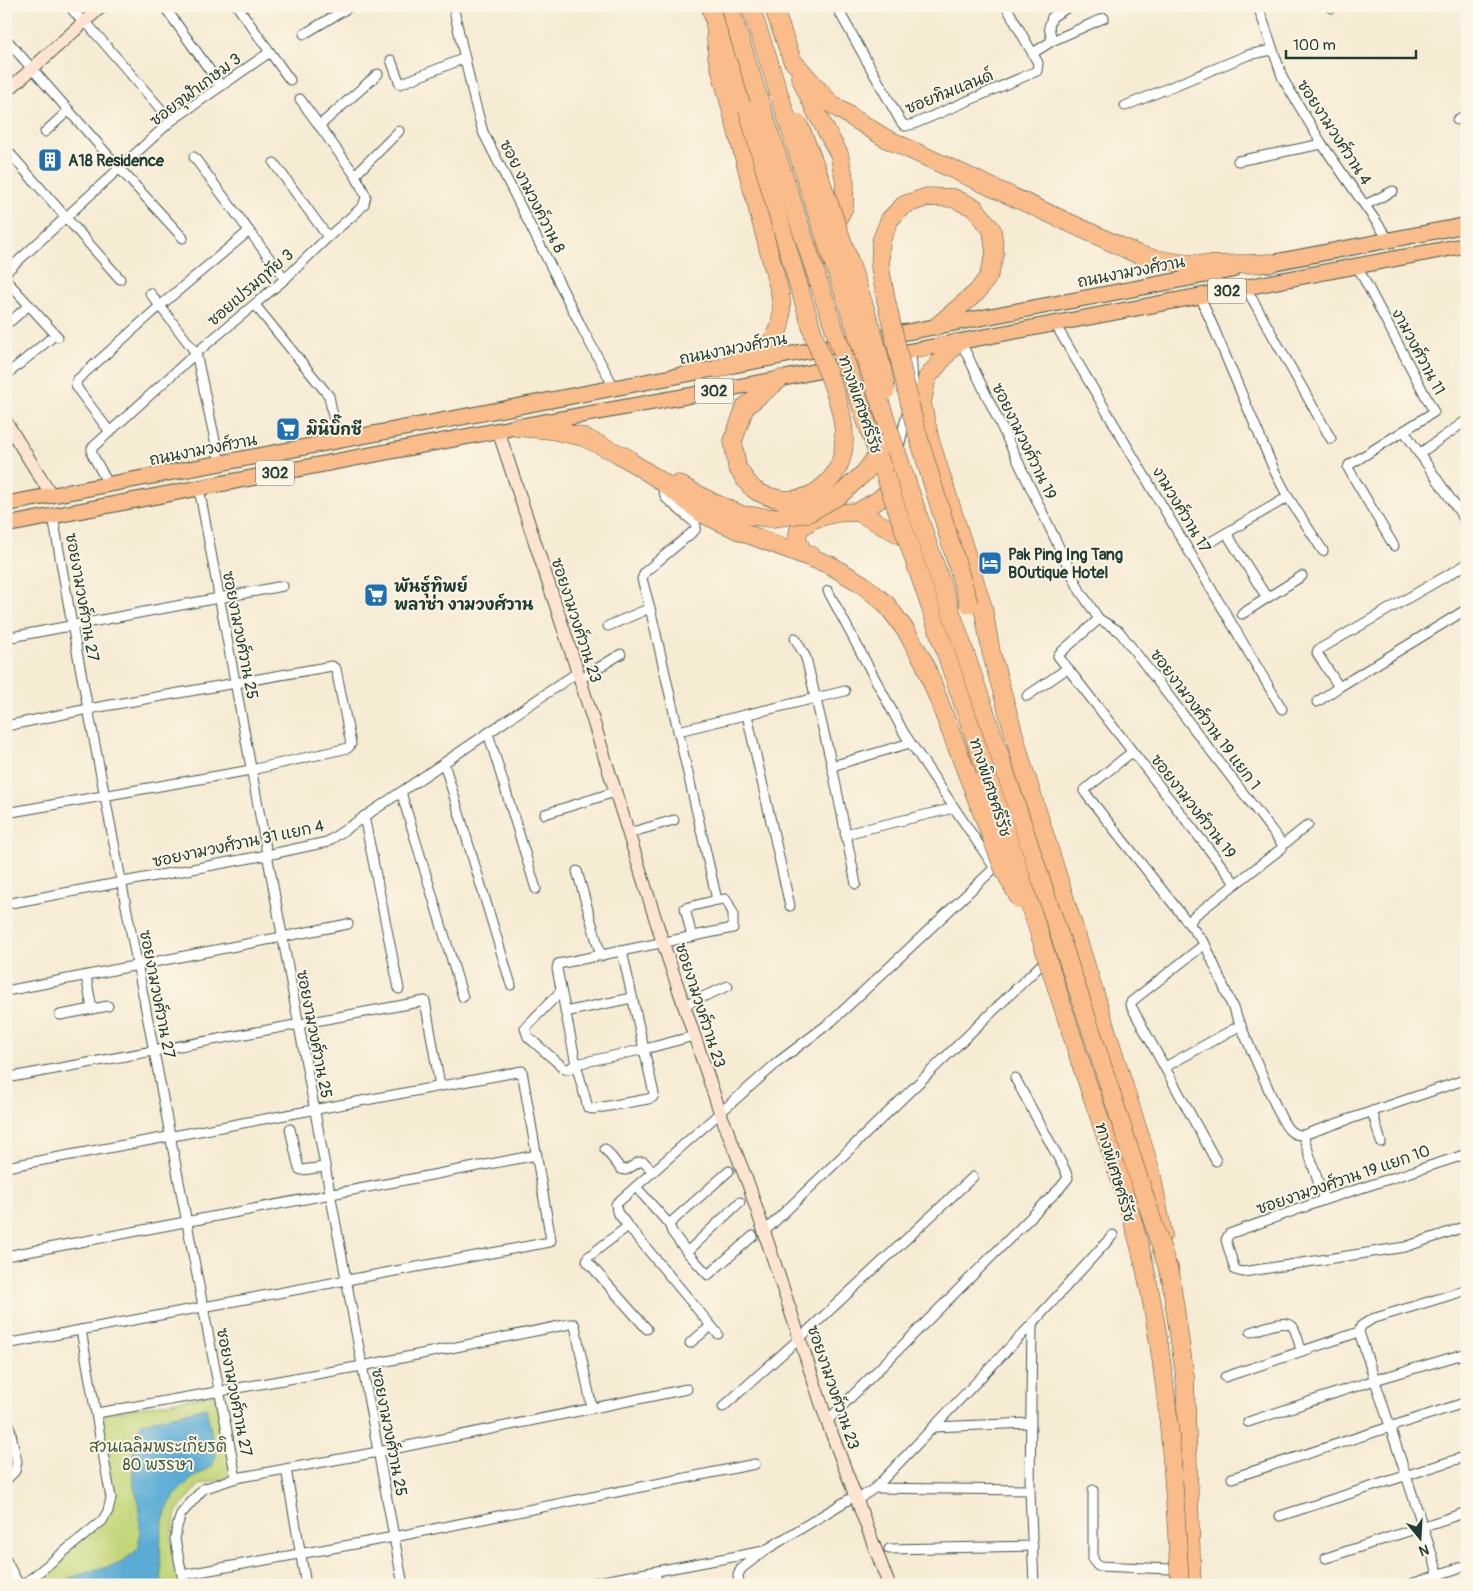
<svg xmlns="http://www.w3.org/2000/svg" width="1473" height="1591" viewBox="0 0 1473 1591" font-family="Pangolin,'Playpen Sans Thai',sans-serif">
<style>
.green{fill:#c2d679;stroke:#708a56}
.water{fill:#5aacd5;stroke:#3c7484}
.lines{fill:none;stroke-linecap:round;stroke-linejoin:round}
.street-casing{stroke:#3f574c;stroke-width:11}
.secondary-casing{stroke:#3f574c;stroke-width:14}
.primary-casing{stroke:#3f574c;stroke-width:17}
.highway-casing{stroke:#3f574c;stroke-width:19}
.street{stroke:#fff;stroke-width:9}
.secondary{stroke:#fde4d0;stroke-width:12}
.primary{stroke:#f9bc8a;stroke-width:15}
.highway{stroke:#f9bc8a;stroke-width:18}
.highway-bridge-casing{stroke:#3f574c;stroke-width:19;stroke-linecap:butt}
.highway-bridge{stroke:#f9bc8a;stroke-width:18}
.labels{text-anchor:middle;stroke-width:4;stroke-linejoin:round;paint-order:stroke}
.shield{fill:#fcf5e5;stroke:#617469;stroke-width:1}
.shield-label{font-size:15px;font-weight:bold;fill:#1f3d34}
.street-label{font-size:16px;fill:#1f3d34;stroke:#fcf5e5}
.poi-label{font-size:16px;font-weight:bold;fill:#1f3d34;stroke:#fcf5e5;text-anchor:start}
.park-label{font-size:16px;fill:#405c42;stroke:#fcf5e5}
</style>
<rect width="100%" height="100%" fill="#fcf5e5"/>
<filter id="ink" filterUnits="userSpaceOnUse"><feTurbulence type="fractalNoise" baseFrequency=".02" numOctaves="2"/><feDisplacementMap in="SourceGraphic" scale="10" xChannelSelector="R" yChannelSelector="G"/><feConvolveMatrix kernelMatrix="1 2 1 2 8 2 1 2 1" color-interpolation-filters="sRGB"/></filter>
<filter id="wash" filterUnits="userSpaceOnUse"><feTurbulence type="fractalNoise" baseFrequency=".0096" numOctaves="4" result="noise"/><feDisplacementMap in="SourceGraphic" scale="20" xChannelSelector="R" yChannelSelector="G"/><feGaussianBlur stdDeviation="1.12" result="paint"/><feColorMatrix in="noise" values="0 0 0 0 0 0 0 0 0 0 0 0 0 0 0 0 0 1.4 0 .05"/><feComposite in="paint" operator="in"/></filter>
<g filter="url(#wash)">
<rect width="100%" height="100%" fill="#f6ebd3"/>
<!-- green -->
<polygon class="green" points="222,1393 237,1475 199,1485 176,1512 171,1538 180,1585 28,1585 111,1512 99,1415"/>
<!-- water -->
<path class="water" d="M206 1407 216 1456 212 1466C157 1496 158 1528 162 1585H62L69 1578 121 1563 139 1548 140 1520 138 1501 134 1487 132 1465 135 1434 142 1423Z"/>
</g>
<g filter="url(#ink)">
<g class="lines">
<!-- street casing -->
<g class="street-casing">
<g id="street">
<polyline points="69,6 83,22"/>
<polyline points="164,6 221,86"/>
<polyline points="237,6 290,80"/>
<polyline points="453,6 474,99 483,132 583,330 615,389"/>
<polyline points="836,6 901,122 905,126 914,124 1037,71 1038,63 1006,6"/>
<polyline points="1258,6 1283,79 1322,144 1389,240"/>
<polyline points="1332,8 1335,6"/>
<polyline points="85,21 171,121"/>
<polyline points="304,34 351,6"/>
<polyline points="6,39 120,169 183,238"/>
<polyline points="1052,41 1104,18"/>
<polyline points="1033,53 1052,41 1049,27 1052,17 1070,6"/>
<polyline points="391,60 400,84 465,58"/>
<polyline points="1125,106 1248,55 1272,50"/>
<polyline points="1457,120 1467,114"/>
<polyline points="319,126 378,74"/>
<polyline points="45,132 69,110"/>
<polyline points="6,149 120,279"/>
<polyline points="194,157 285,279"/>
<polyline points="1238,161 1322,144"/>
<polyline points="274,163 328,237"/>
<polyline points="355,175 399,131"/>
<polyline points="1365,205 1393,191"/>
<polyline points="1357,266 1434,412 1349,465 1348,468 1394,546"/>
<polyline points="6,272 171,121 270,52"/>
<polyline points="6,280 58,337"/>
<polyline points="1246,288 1331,439"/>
<polyline points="150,293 196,353 220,463"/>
<polyline points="1200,296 1275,472 1288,497 1323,551"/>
<polyline points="255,305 329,396 338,441"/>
<polyline points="11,321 29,305"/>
<polyline points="1055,324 1282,709"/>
<polyline points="961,342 1080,591 1099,619 1059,654 1058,656 1235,883"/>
<polyline points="911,351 913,386"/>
<polyline points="6,375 50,339"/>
<polyline points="1404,431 1467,523"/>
<polyline points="110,432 79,391 76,385 77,380 161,305 249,231"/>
<polyline points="899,447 908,409"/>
<polyline points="1419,454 1467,420"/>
<polyline points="109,485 92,454 92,448 196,353 285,279 328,237 358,211 364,204 366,196 355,175 300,99"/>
<polyline points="199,488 403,1585"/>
<polyline points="53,516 72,625 236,1478"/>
<polyline points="1227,534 1267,598 1242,614"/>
<polyline points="1467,535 1467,537"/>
<polyline points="1209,543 1288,497"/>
<polyline points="1467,564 1318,650 1317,653 1339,687 1467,609"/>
<polyline points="828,591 904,733 994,867"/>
<polyline points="1267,598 1302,576"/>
<polyline points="1099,619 1119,631 1283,845"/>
<polyline points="608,626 650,608"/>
<polyline points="6,638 283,586"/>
<polyline points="795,638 806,658 832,766 856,884"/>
<polyline points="580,679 621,654"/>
<polyline points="1027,696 1068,668"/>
<polyline points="1317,702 1339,687"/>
<polyline points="747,715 790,906"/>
<polyline points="6,726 88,709 332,666 336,669 351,744 348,748 251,770 6,813"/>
<polyline points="678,731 845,691"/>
<polyline points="488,733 536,889"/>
<path d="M1132 752 1087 788 1084 791 1086 794 1205 944 1278 1111C1284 1122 1288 1136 1303 1135L1467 1079"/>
<polyline points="992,760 1026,865"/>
<polyline points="444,763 511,985"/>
<polyline points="832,766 910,743"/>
<polyline points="401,792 463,997"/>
<polyline points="545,814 615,792"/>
<polyline points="364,816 399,989"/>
<polyline points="629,833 674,820"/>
<polyline points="845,834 954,808"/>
<polyline points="577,871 601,956"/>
<polyline points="6,904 267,855 327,842 578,672"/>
<polyline points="1189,924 1194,916 1282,848 1283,845 1308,825"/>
<polyline points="692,937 685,908 717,900"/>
<polyline points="1205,944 1131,1002 1130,1004 1216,1161"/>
<polyline points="622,951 654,1094 653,1097 648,1099 592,1109 588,1108 576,1064 557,969 558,964 733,928 733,913 726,899 717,900 650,608 642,579 645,572 695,530 696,526 695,523 666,498 661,484"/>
<polyline points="86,976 92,1009"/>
<polyline points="6,991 348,924"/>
<polyline points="560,992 525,1028 528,1037 565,1069 569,1069 576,1064 645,1049 694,1036"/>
<polyline points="684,1005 728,986"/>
<polyline points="565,1012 632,998"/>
<polyline points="60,1015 108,1006"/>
<polyline points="1165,1067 1241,1025"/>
<polyline points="6,1078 425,1001 440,1086"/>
<polyline points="1372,1111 1381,1142"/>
<polyline points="290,1129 299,1169 302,1170 324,1167"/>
<polyline points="1303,1135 1324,1200"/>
<polyline points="605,1149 621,1169 626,1170 639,1162 644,1162 653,1172"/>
<polyline points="1467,1154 1324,1200 1229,1234 1226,1240 1235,1270 1243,1272 1405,1247 1467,1226"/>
<polyline points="6,1167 522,1071 551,1240 550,1242 6,1344"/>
<polyline points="636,1187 669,1224 672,1232 687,1252 708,1275 753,1236"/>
<polyline points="669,1224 729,1171"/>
<polyline points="628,1226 588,1257 587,1261 647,1329"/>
<polyline points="764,1232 1048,958"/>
<polyline points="687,1252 740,1202"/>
<polyline points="6,1256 537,1155"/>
<polyline points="1032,1324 1030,1490 1034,1585"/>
<path d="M1251 1332C1261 1329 1286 1318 1293 1327 1297 1333 1299 1344 1301 1350"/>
<polyline points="718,1334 628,1226 617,1212 616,1204 778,1062 832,1021 1003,860"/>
<polyline points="690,1343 711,1326"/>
<polyline points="1225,1377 1359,1332"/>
<polyline points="723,1407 800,1338 973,1177"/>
<polyline points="6,1410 17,1462 15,1471 6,1480"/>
<polyline points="97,1413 362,1366 570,1324 574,1324 575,1326 592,1408"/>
<polyline points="827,1421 1060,1188 1068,1178 1065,1170 1015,1078"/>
<polyline points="1248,1422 1375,1380 1467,1353"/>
<polyline points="933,1427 1031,1423"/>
<polyline points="286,1469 306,1585"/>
<polyline points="1232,1478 1467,1402"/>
<polyline points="875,1488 1030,1490"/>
<polyline points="1093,1490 1093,1560 1098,1566 1171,1569"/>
<polyline points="857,1500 875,1488 1032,1324 1113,1235"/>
<polyline points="1280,1516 1467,1456"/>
<polyline points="889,1549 1033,1546"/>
<polyline points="1326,1558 1467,1512"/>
<polyline points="6,1560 19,1585"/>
<polyline points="655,1572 658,1585"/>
<polyline points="182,1575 394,1537 755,1464"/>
<polyline points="23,1585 102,1521 108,1511 111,1498 81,1330"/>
<polyline points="184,1585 175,1539 177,1527 181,1514 203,1489 236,1478 378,1452 687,1389"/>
<polyline points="582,1585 764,1551"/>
<polyline points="739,1585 738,1575 741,1569 764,1551 856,1495"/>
<polyline points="1408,1585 1467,1565"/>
<polyline points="1442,1585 1359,1332 1361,1326 1372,1319 1467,1290"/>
</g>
</g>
<!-- secondary casing -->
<g class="secondary-casing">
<g id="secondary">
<polyline points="6,92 102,6"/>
<polyline points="6,422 52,496"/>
<polyline points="498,430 580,679 663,943 720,1112 749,1186 827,1421 889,1585"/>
</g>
</g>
<!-- primary casing -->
<g class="primary-casing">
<g id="primary">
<polyline points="1260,265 1467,225"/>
<polyline points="6,504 1232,270"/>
<polyline points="6,525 516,427 780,379 911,351 1467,245"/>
</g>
</g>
<!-- highway casing -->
<g class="highway-casing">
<g id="highway">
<polyline points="710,6 715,23 730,53 748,110"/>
<polyline points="750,6 769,62"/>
<path d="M773 6 792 60 831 104 885 138 1137 254C1185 268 1221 265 1271 263"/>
<path d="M715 23 717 56 780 293C789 346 761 352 718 369"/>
<polyline points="800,77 817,114 839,154 845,182 844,207 814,267 812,278"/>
<polyline points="937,326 977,292 988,277"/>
<polyline points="956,343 927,378 922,403 930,440 983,607 991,652 1022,763 1151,1171 1163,1234"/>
<polyline points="516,427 551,430 583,437 628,458"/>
<polyline points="617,453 661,481 703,514 742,532 830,565 862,584 886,604"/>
<polyline points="737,467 733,441 745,407 780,379"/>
<polyline points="678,484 712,502 742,515 772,518"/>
<polyline points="858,512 917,544"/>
<polyline points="812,556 803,552 797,539 799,529 813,519 835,513 858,512 880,499 900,479"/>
<polyline points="1169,1267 1185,1376 1192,1585"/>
</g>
</g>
<!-- street -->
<use href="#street" class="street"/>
<!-- secondary -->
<use href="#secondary" class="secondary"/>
<!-- primary -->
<use href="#primary" class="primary"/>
<!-- highway -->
<use href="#highway" class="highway"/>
<!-- highway-bridge casing -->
<g class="highway-bridge-casing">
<g id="highway-bridge">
<path d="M729 6C771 135 811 264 856 392 901 519 944 647 987 775 1020 872 1051 970 1082 1067 1104 1132 1128 1197 1144 1264 1168 1370 1174 1477 1180 1585"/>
<polyline points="769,62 812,198 902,468 991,729 1087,1018 1172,1281"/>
<path d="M798 123C819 171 835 220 852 269 865 309 880 349 886 390"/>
<path d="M737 467C751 489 754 494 780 499 815 505 844 475 844 441 845 405 825 370 814 336 791 261 769 186 748 110"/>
<polyline points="772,518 808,513 840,495 865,472 877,456 881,445"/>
<polyline points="886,604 906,631 924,662 1004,870 1020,900"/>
<polyline points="969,604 914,422 886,300 880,267 881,241 890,219 904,205 927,197 953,198 975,208 992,230 995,254 988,277"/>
</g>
</g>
<!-- highway-bridge -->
<use href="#highway-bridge" class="highway-bridge"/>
</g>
</g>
<!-- icons -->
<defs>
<g id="building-square" transform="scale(1.25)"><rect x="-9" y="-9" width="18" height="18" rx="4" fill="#1f6fb2" stroke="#fcf5e5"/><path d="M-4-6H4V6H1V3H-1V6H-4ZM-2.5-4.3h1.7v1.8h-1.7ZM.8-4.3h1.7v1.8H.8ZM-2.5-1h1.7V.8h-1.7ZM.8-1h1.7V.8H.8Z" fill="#fff"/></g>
<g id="supermarket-square" transform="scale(1.25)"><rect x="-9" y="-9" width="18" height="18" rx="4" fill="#1f6fb2" stroke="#fcf5e5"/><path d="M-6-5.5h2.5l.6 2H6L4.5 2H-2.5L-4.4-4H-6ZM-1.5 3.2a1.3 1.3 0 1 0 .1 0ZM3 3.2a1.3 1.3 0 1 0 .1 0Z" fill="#fff"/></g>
<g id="hotel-square" transform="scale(1.25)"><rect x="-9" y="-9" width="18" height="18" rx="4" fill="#1f6fb2" stroke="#fcf5e5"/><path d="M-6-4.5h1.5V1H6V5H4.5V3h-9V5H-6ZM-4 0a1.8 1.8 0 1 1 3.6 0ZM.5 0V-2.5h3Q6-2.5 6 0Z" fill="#fff"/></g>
</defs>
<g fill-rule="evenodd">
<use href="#building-square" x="50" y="160"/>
<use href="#supermarket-square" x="288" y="429"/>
<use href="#hotel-square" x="990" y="563"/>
<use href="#supermarket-square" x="376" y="595"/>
</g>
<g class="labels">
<!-- shield labels -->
<g class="shield">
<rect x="1208" y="278.5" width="38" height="25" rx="4"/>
<rect x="695" y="378.5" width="38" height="25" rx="4"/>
<rect x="256" y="460.5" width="38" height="25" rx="4"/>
</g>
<g class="shield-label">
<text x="1227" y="296">302</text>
<text x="714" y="396">302</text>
<text x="275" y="478">302</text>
</g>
<!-- street labels -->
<g class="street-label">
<text transform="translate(195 89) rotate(-37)" y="6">ซอยจุฬาเกษม 3</text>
<text transform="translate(949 91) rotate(-22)" y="6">ซอยทิมแลนด์</text>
<text transform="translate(1335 132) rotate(57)" y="6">ซอยงามวงศ์วาน 4</text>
<text transform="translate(533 196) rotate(63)" y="6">ซอย งามวงค์วาน 8</text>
<text transform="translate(1131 271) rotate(-11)" y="6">ถนนงามวงศ์วาน</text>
<text transform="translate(250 287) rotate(-41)" y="6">ซอยเปรมฤทัย 3</text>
<text transform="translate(733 348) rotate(-11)" y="6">ถนนงามวงศ์วาน</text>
<text transform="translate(1419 351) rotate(62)" y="6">งามวงศ์วาน 11</text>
<text transform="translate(861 404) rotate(71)" y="6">ทางพิเศษศรีรัช</text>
<text transform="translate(1025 441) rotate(64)" y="6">ซอยงามวงศ์วาน 19</text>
<text transform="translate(203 449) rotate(-11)" y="6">ถนนงามวงศ์วาน</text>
<text transform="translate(1182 509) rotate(59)" y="6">งามวงศ์วาน 17</text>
<text transform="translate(83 597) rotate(80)" y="6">ซอยงามวงศ์วาน 27</text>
<text transform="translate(577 620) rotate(72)" y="6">ซอยงามวงศ์วาน 23</text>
<text transform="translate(241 635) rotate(79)" y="6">ซอยงามวงศ์วาน 25</text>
<text transform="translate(1206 719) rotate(53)" y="6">ซอยงามวงศ์วาน 19 แยก 1</text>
<text transform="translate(991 787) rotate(72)" y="6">ทางพิเศษศรีรัช</text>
<text transform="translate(1194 806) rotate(52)" y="6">ซอยงามวงศ์วาน 19</text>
<text transform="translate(238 843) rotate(-12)" y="6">ซอยงามวงศ์วาน 31 แยก 4</text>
<text transform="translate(158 994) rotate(79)" y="6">ซอยงามวงศ์วาน 27</text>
<text transform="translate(701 1005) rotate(72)" y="6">ซอยงามวงศ์วาน 23</text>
<text transform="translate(315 1034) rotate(79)" y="6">ซอยงามวงศ์วาน 25</text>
<text transform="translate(1116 1172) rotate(73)" y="6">ทางพิเศษศรีรัช</text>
<text transform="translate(1343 1179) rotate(-19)" y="6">ซอยงามวงศ์วาน 19 แยก 10</text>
<text transform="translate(834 1387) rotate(71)" y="6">ซอยงามวงศ์วาน 23</text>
<text transform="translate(235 1392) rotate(79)" y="6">ซอยงามวงศ์วาน 27</text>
<text transform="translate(390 1432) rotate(79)" y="6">ซอยงามวงศ์วาน 25</text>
</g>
<!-- poi labels -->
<g class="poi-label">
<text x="68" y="166">A18 Residence</text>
<text x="306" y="435">มินิบิ๊กซี</text>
<text x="1008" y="560">Pak Ping Ing Tang<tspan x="1008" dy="18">BOutique Hotel</tspan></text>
<text x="394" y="592">พันธุ์ทิพย์<tspan x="394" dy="18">พลาซ่า งามวงศ์วาน</tspan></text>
</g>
<!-- park labels -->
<g class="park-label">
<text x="158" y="1452">สวนเฉลิมพระเกียรติ<tspan x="158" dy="18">80 พรรษา</tspan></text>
</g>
</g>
<!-- margin -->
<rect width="1473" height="1591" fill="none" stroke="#fcf5e5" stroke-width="25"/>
<!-- north arrow -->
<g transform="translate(1420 1538) rotate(162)" stroke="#fcf5e5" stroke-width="4" paint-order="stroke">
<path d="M0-4L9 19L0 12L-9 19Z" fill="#1f3d34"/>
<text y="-8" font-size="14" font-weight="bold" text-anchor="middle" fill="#1f3d34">N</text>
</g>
<!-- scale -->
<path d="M1286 50v8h130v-8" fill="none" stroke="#1f3d34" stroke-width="2.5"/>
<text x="1293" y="50" font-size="15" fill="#1f3d34" stroke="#fcf5e5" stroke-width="4" paint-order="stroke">100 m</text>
</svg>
